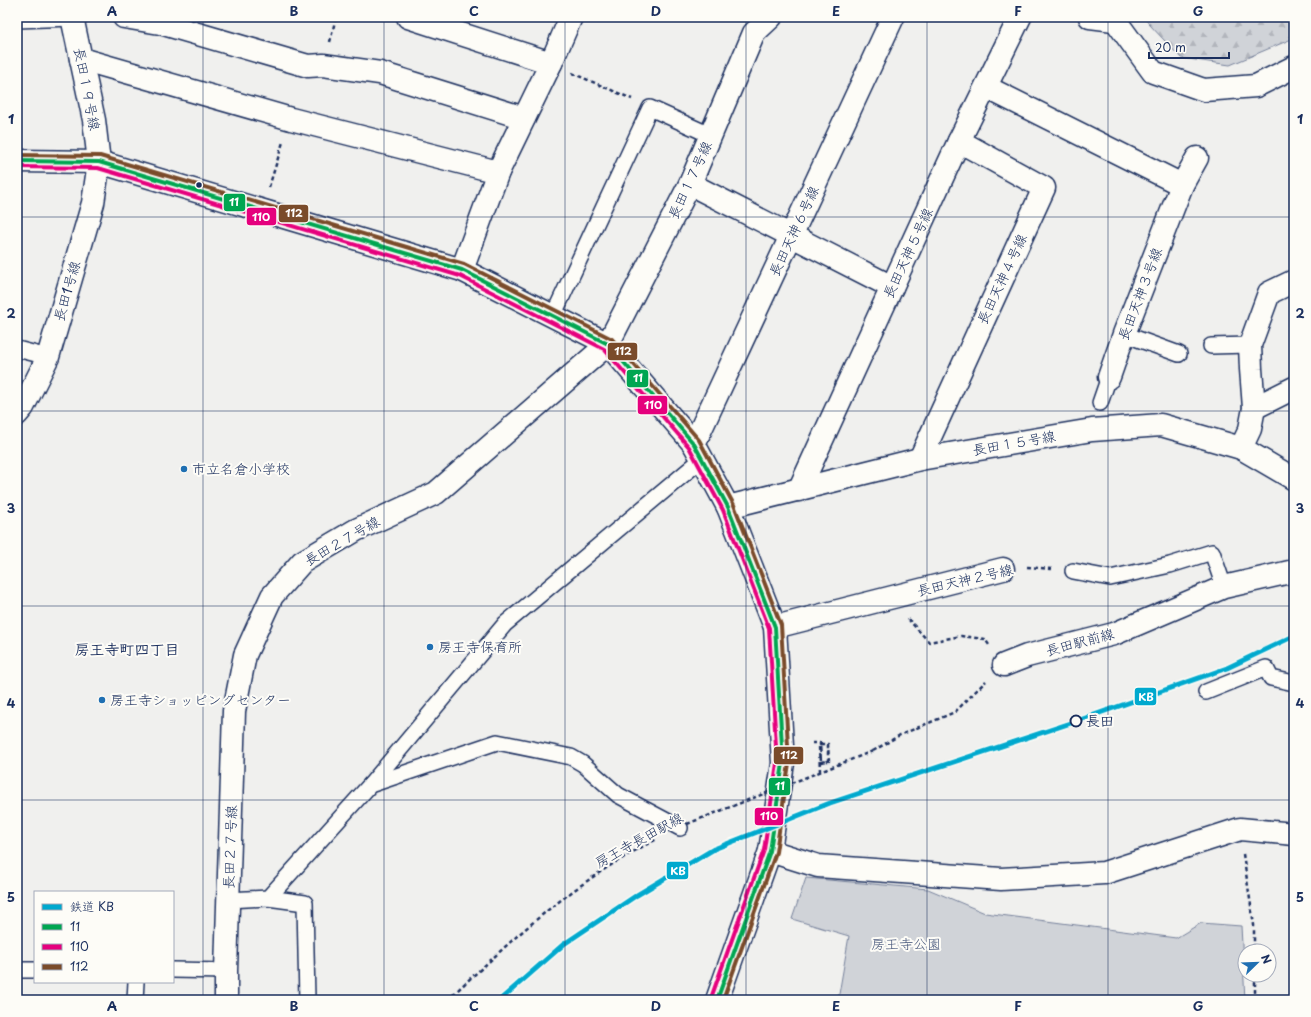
<svg xmlns="http://www.w3.org/2000/svg" width="1311" height="1017" viewBox="0 0 1311 1017" font-family="'Playpen Sans','Klee One',sans-serif">
<style>
.forest{fill:url(#forest-firs);stroke:#76819b}
.green{fill:#d0d3d8;stroke:#76819b}
.lines{fill:none;stroke-linecap:round;stroke-linejoin:round}
.lane-casing{stroke:#1b2f5e;stroke-width:18}
.street-casing{stroke:#1b2f5e;stroke-width:25}
.secondary-casing{stroke:#1b2f5e;stroke-width:25}
.primary-casing{stroke:#1b2f5e;stroke-width:25}
.path{stroke:#1b2f5e;stroke-width:2.5;stroke-dasharray:4 3;stroke-linecap:butt}
.lane{stroke:#fdfcf7;stroke-width:15}
.street{stroke:#fdfcf7;stroke-width:22}
.secondary{stroke:#fdfcf7;stroke-width:22}
.primary{stroke:#fdfcf7;stroke-width:22}
.path-bridge{stroke:#1b2f5e;stroke-width:2.5;stroke-dasharray:4 3;stroke-linecap:butt}
.bus-1-casing{stroke:#fdfcf7;stroke-width:7}
.bus-2-casing{stroke:#fdfcf7;stroke-width:7}
.bus-3-casing{stroke:#fdfcf7;stroke-width:7}
.bus-1{stroke:#00a651;stroke-width:4}
.bus-2{stroke:#e5007d;stroke-width:4}
.bus-3{stroke:#7a4b2a;stroke-width:4}
.rail-1-casing{stroke:#fdfcf7;stroke-width:8}
.rail-1{stroke:#00a9ce;stroke-width:5}
.grid{fill:none;stroke:#1b2f5e;stroke-width:1;stroke-opacity:0.55}
.bus-dot{fill:#1b2f5e;stroke:#fdfcf7;stroke-width:1.5}
.poi-dot{fill:#1f6fb2;stroke:#fdfcf7;stroke-width:1.5}
.stop-dot{fill:#fdfcf7;stroke:#1b2f5e;stroke-width:2}
.labels{text-anchor:middle;stroke-width:4;stroke-linejoin:round;paint-order:stroke}
.street-label{font-size:14px;fill:#1b2f5e;stroke:#fdfcf7}
.poi-label{font-size:14px;fill:#1b2f5e;stroke:#fdfcf7;text-anchor:start}
.stop-label{font-size:14px;font-weight:bold;fill:#1b2f5e;stroke:#fdfcf7;text-anchor:start}
.park-label{font-size:14px;fill:#48587c;stroke:#fdfcf7}
.neighbourhood-label{font-size:15px;font-weight:bold;fill:#1b2f5e;stroke:#fdfcf7}
.line-badge{stroke:#fdfcf7;stroke-width:1.5}
.badge-label{font-size:11px;text-anchor:middle;font-weight:bold;fill:#fff}
.neatline{fill:none;stroke:#1b2f5e;stroke-width:1.5}
.grid-label{font-size:13px;text-anchor:middle;font-weight:bold;fill:#1b2f5e}
</style>
<defs>
<pattern id="forest-firs" width="22" height="20" patternUnits="userSpaceOnUse"><rect width="22" height="20" fill="#d0d3d8"/><path d="M5 1l3.5 6h-7zM16 11l3.5 6h-7z" fill="#b2b5bc"/></pattern>
</defs>
<rect width="100%" height="100%" fill="#f0f0ee"/>
<filter id="ink" filterUnits="userSpaceOnUse"><feTurbulence type="fractalNoise" baseFrequency=".025" numOctaves="2"/><feDisplacementMap in="SourceGraphic" scale="8" xChannelSelector="R" yChannelSelector="G"/><feConvolveMatrix kernelMatrix="1 2 1 2 8 2 1 2 1" color-interpolation-filters="sRGB"/></filter>
<g filter="url(#ink)">
<!-- forest -->
<polygon class="forest" points="1144,17 1294,17 1294,38 1230,65 1181,58 1149,24"/>
<!-- green -->
<polygon class="green" points="806,878 928,889 985,913 1176,938 1201,923 1241,926 1245,1000 838,1000 849,936 792,919"/>
<g class="lines">
<!-- lane casing -->
<g class="lane-casing">
<g id="lane">
<polyline points="17,20 73,18"/>
<polyline points="553,316 650,108 710,135"/>
<polyline points="1124,334 1179,354"/>
<polyline points="1211,346 1250,345"/>
<polyline points="17,349 48,357"/>
<polyline points="1100,403 1109,377"/>
<polyline points="1073,571 1110,578 1170,565 1212,552 1224,587"/>
<polyline points="1206,692 1266,668 1271,678 1294,683"/>
<polyline points="371,784 505,624 702,459"/>
<polyline points="268,898 305,903 307,1000"/>
<polyline points="228,900 268,898 370,785 497,742 571,757 583,764 618,795 680,828"/>
<polyline points="17,970 35,970"/>
<polyline points="173,970 226,971"/>
<polyline points="135,1000 136,982"/>
</g>
</g>
<!-- street casing -->
<g class="street-casing">
<g id="street">
<polyline points="72,17 94,120 99,162"/>
<polyline points="124,17 160,23 308,66 323,65 380,73 524,118"/>
<polyline points="408,17 551,63"/>
<polyline points="1090,17 1114,20"/>
<polyline points="1113,17 1153,72 1204,90 1256,86 1294,67"/>
<polyline points="81,59 291,119 498,172"/>
<polyline points="986,87 1182,185"/>
<polyline points="690,184 892,287"/>
<polyline points="462,270 498,172 551,63 571,17"/>
<polyline points="1109,377 1124,334 1182,185 1197,158"/>
<polyline points="1254,408 1294,388"/>
<polyline points="694,444 893,17"/>
<polyline points="1241,448 1250,429 1254,408 1251,369 1250,345 1269,293 1294,281"/>
<polyline points="920,459 1044,188 959,141"/>
<polyline points="799,490 959,141 1020,17"/>
<polyline points="728,507 920,459 1092,430 1161,425 1241,448 1294,479"/>
<polyline points="775,627 1003,569"/>
<polyline points="1004,665 1027,656 1114,634 1224,587 1294,571"/>
<polyline points="770,851 818,866 1001,879 1104,873 1240,829 1294,834"/>
<polyline points="226,1000 226,971 234,711 245,655 272,596 302,562 356,530 436,493 608,344 690,184 754,33 771,17"/>
</g>
</g>
<!-- secondary casing -->
<g class="secondary-casing">
<polyline id="secondary" points="17,414 23,407 48,357 93,203 99,162"/>
</g>
<!-- primary casing -->
<g class="primary-casing">
<polyline id="primary" points="17,161 99,162 462,270 608,344 694,444 728,507 775,627 783,763 770,851 717,1000"/>
</g>
<!-- path -->
<g class="path">
<polyline points="330,42 336,17"/>
<polyline points="572,73 632,99"/>
<polyline points="269,187 283,142"/>
<polyline points="1027,567 1052,569"/>
<polyline points="908,619 929,642 961,636 985,639 989,645"/>
<polyline points="812,743 820,743 821,762 829,761 828,744 820,744 821,762 828,761 828,745"/>
<polyline points="873,751 900,735 955,712 986,681"/>
<polyline points="1243,854 1254,925 1254,951"/>
<polyline points="1255,975 1255,992 1257,1000"/>
<path d="M448 1000C462 985 478 972 493 958 542 912 596 870 657 839"/>
</g>
<!-- lane -->
<use href="#lane" class="lane"/>
<!-- street -->
<use href="#street" class="street"/>
<!-- secondary -->
<use href="#secondary" class="secondary"/>
<!-- primary -->
<use href="#primary" class="primary"/>
<!-- path-bridge -->
<g class="path-bridge">
<polyline points="820,772 819,745 828,745"/>
<polyline points="687,824 873,751"/>
</g>
<!-- bus-1 casing -->
<g class="bus-1-casing">
<polyline id="bus-1" points="17,161 99,162 462,270 608,344 694,444 728,507 775,627 783,763 770,851 717,1000"/>
</g>
<!-- bus-2 casing -->
<g class="bus-2-casing">
<polyline id="bus-2" points="17,167 98,168 460,276 604,349 689,447 723,510 769,628 777,763 764,850 711,998"/>
</g>
<!-- bus-3 casing -->
<g class="bus-3-casing">
<polyline id="bus-3" points="17,155 100,156 464,264 612,339 699,440 734,505 781,625 789,763 776,852 723,1000"/>
</g>
<!-- bus-1 -->
<use href="#bus-1" class="bus-1"/>
<!-- bus-2 -->
<use href="#bus-2" class="bus-2"/>
<!-- bus-3 -->
<use href="#bus-3" class="bus-3"/>
<!-- rail-1 casing -->
<g class="rail-1-casing">
<polyline id="rail-1" points="500,1000 564,944 637,895 714,849 830,803 1077,721 1227,668 1294,636"/>
</g>
<!-- rail-1 -->
<use href="#rail-1" class="rail-1"/>
</g>
</g>
<!-- grid -->
<path class="grid" d="M203 17V1000M384 17V1000M565 17V1000M746 17V1000M927 17V1000M1108 17V1000M17 217H1294M17 411H1294M17 606H1294M17 800H1294"/>
<!-- markers -->
<circle class="bus-dot" cx="199" cy="185" r="3.5"/>
<g class="poi-dot">
<circle cx="184" cy="469" r="4"/>
<circle cx="430" cy="647" r="4"/>
<circle cx="102" cy="700" r="4"/>
</g>
<circle class="stop-dot" cx="1076" cy="721" r="5.5"/>
<g class="labels">
<!-- street labels -->
<g class="street-label">
<text transform="translate(87 89) rotate(79)" y="5">長田１９号線</text>
<text transform="translate(690 180) rotate(-65)" y="5">長田１７号線</text>
<text transform="translate(794 231) rotate(-65)" y="5">長田天神６号線</text>
<text transform="translate(908 253) rotate(-65)" y="5">長田天神５号線</text>
<text transform="translate(1002 279) rotate(-65)" y="5">長田天神４号線</text>
<text transform="translate(67 291) rotate(-74)" y="5">長田1号線</text>
<text transform="translate(1140 294) rotate(-69)" y="5">長田天神３号線</text>
<text transform="translate(1014 443) rotate(-10)" y="5">長田１５号線</text>
<text transform="translate(342 541) rotate(-30)" y="5">長田２７号線</text>
<text transform="translate(965 580) rotate(-13)" y="5">長田天神２号線</text>
<text transform="translate(1080 642) rotate(-15)" y="5">長田駅前線</text>
<text transform="translate(639 840) rotate(-29)" y="5">房王寺長田駅線</text>
<text transform="translate(230 847) rotate(-88)" y="5">長田２７号線</text>
</g>
<!-- poi labels -->
<g class="poi-label">
<text x="192" y="474">市立名倉小学校</text>
<text x="438" y="652">房王寺保育所</text>
<text x="110" y="705">房王寺ショッピングセンター</text>
</g>
<!-- stop labels -->
<g class="stop-label">
<text x="1086" y="726">長田</text>
</g>
<!-- park labels -->
<g class="park-label">
<text x="906" y="949">房王寺公園</text>
</g>
<!-- neighbourhood labels -->
<g class="neighbourhood-label">
<text x="127" y="655">房王寺町四丁目</text>
</g>
</g>
<g class="line-badge">
<rect x="223" y="193" width="23" height="19" rx="4" fill="#00a651"/>
<rect x="278" y="204" width="31" height="19" rx="4" fill="#7a4b2a"/>
<rect x="246" y="207" width="31" height="19" rx="4" fill="#e5007d"/>
<rect x="607" y="342" width="31" height="19" rx="4" fill="#7a4b2a"/>
<rect x="626" y="369" width="23" height="19" rx="4" fill="#00a651"/>
<rect x="637" y="395" width="31" height="20" rx="4" fill="#e5007d"/>
<rect x="1134" y="687" width="23" height="19" rx="4" fill="#00a9ce"/>
<rect x="773" y="746" width="31" height="19" rx="4" fill="#7a4b2a"/>
<rect x="768" y="777" width="23" height="19" rx="4" fill="#00a651"/>
<rect x="754" y="807" width="30" height="19" rx="4" fill="#e5007d"/>
<rect x="666" y="861" width="23" height="19" rx="4" fill="#00a9ce"/>
</g>
<g class="badge-label">
<text x="234" y="206">11</text>
<text x="294" y="217">112</text>
<text x="261" y="221">110</text>
<text x="623" y="355">112</text>
<text x="638" y="382">11</text>
<text x="653" y="409">110</text>
<text x="1146" y="701">KB</text>
<text x="789" y="759">112</text>
<text x="780" y="790">11</text>
<text x="769" y="820">110</text>
<text x="678" y="875">KB</text>
</g>
<!-- margin -->
<rect width="1311" height="1017" fill="none" stroke="#fdfcf7" stroke-width="44"/>
<!-- legend -->
<rect x="34" y="891" width="140" height="92" fill="#fdfcf7" stroke="#a3aaba"/>
<rect x="42" y="904" width="20" height="6" fill="#00a9ce" stroke="#a3aaba"/>
<text x="70" y="911" font-size="12" fill="#1b2f5e">鉄道 KB</text>
<rect x="42" y="924" width="20" height="6" fill="#00a651" stroke="#a3aaba"/>
<text x="70" y="931" font-size="12" fill="#1b2f5e">11</text>
<rect x="42" y="944" width="20" height="6" fill="#e5007d" stroke="#a3aaba"/>
<text x="70" y="951" font-size="12" fill="#1b2f5e">110</text>
<rect x="42" y="964" width="20" height="6" fill="#7a4b2a" stroke="#a3aaba"/>
<text x="70" y="971" font-size="12" fill="#1b2f5e">112</text>
<!-- north arrow -->
<g transform="translate(1257 963) rotate(67)"><circle r="19" fill="#fdfcf7" stroke="#a3aaba"/>
<path d="M0-3L7 15L0 10L-7 15Z" fill="#1f6fb2"/>
<text y="-6" font-size="11" font-weight="bold" text-anchor="middle" fill="#1b2f5e">N</text>
</g>
<!-- scale -->
<path d="M1149 52v6h80v-6" fill="none" stroke="#1b2f5e" stroke-width="2"/>
<text x="1155" y="52" font-size="12" fill="#1b2f5e" stroke="#fdfcf7" stroke-width="3" paint-order="stroke">20 m</text>
<rect x="22" y="22" width="1267" height="973" class="neatline"/>
<g class="grid-label">
<text x="112" y="16">A</text>
<text x="294" y="16">B</text>
<text x="474" y="16">C</text>
<text x="656" y="16">D</text>
<text x="836" y="16">E</text>
<text x="1018" y="16">F</text>
<text x="1198" y="16">G</text>
<text x="11" y="124">1</text>
<text x="1300" y="124">1</text>
<text x="11" y="318">2</text>
<text x="1300" y="318">2</text>
<text x="11" y="513">3</text>
<text x="1300" y="513">3</text>
<text x="11" y="708">4</text>
<text x="1300" y="708">4</text>
<text x="11" y="902">5</text>
<text x="1300" y="902">5</text>
<text x="112" y="1011">A</text>
<text x="294" y="1011">B</text>
<text x="474" y="1011">C</text>
<text x="656" y="1011">D</text>
<text x="836" y="1011">E</text>
<text x="1018" y="1011">F</text>
<text x="1198" y="1011">G</text>
</g>
</svg>
